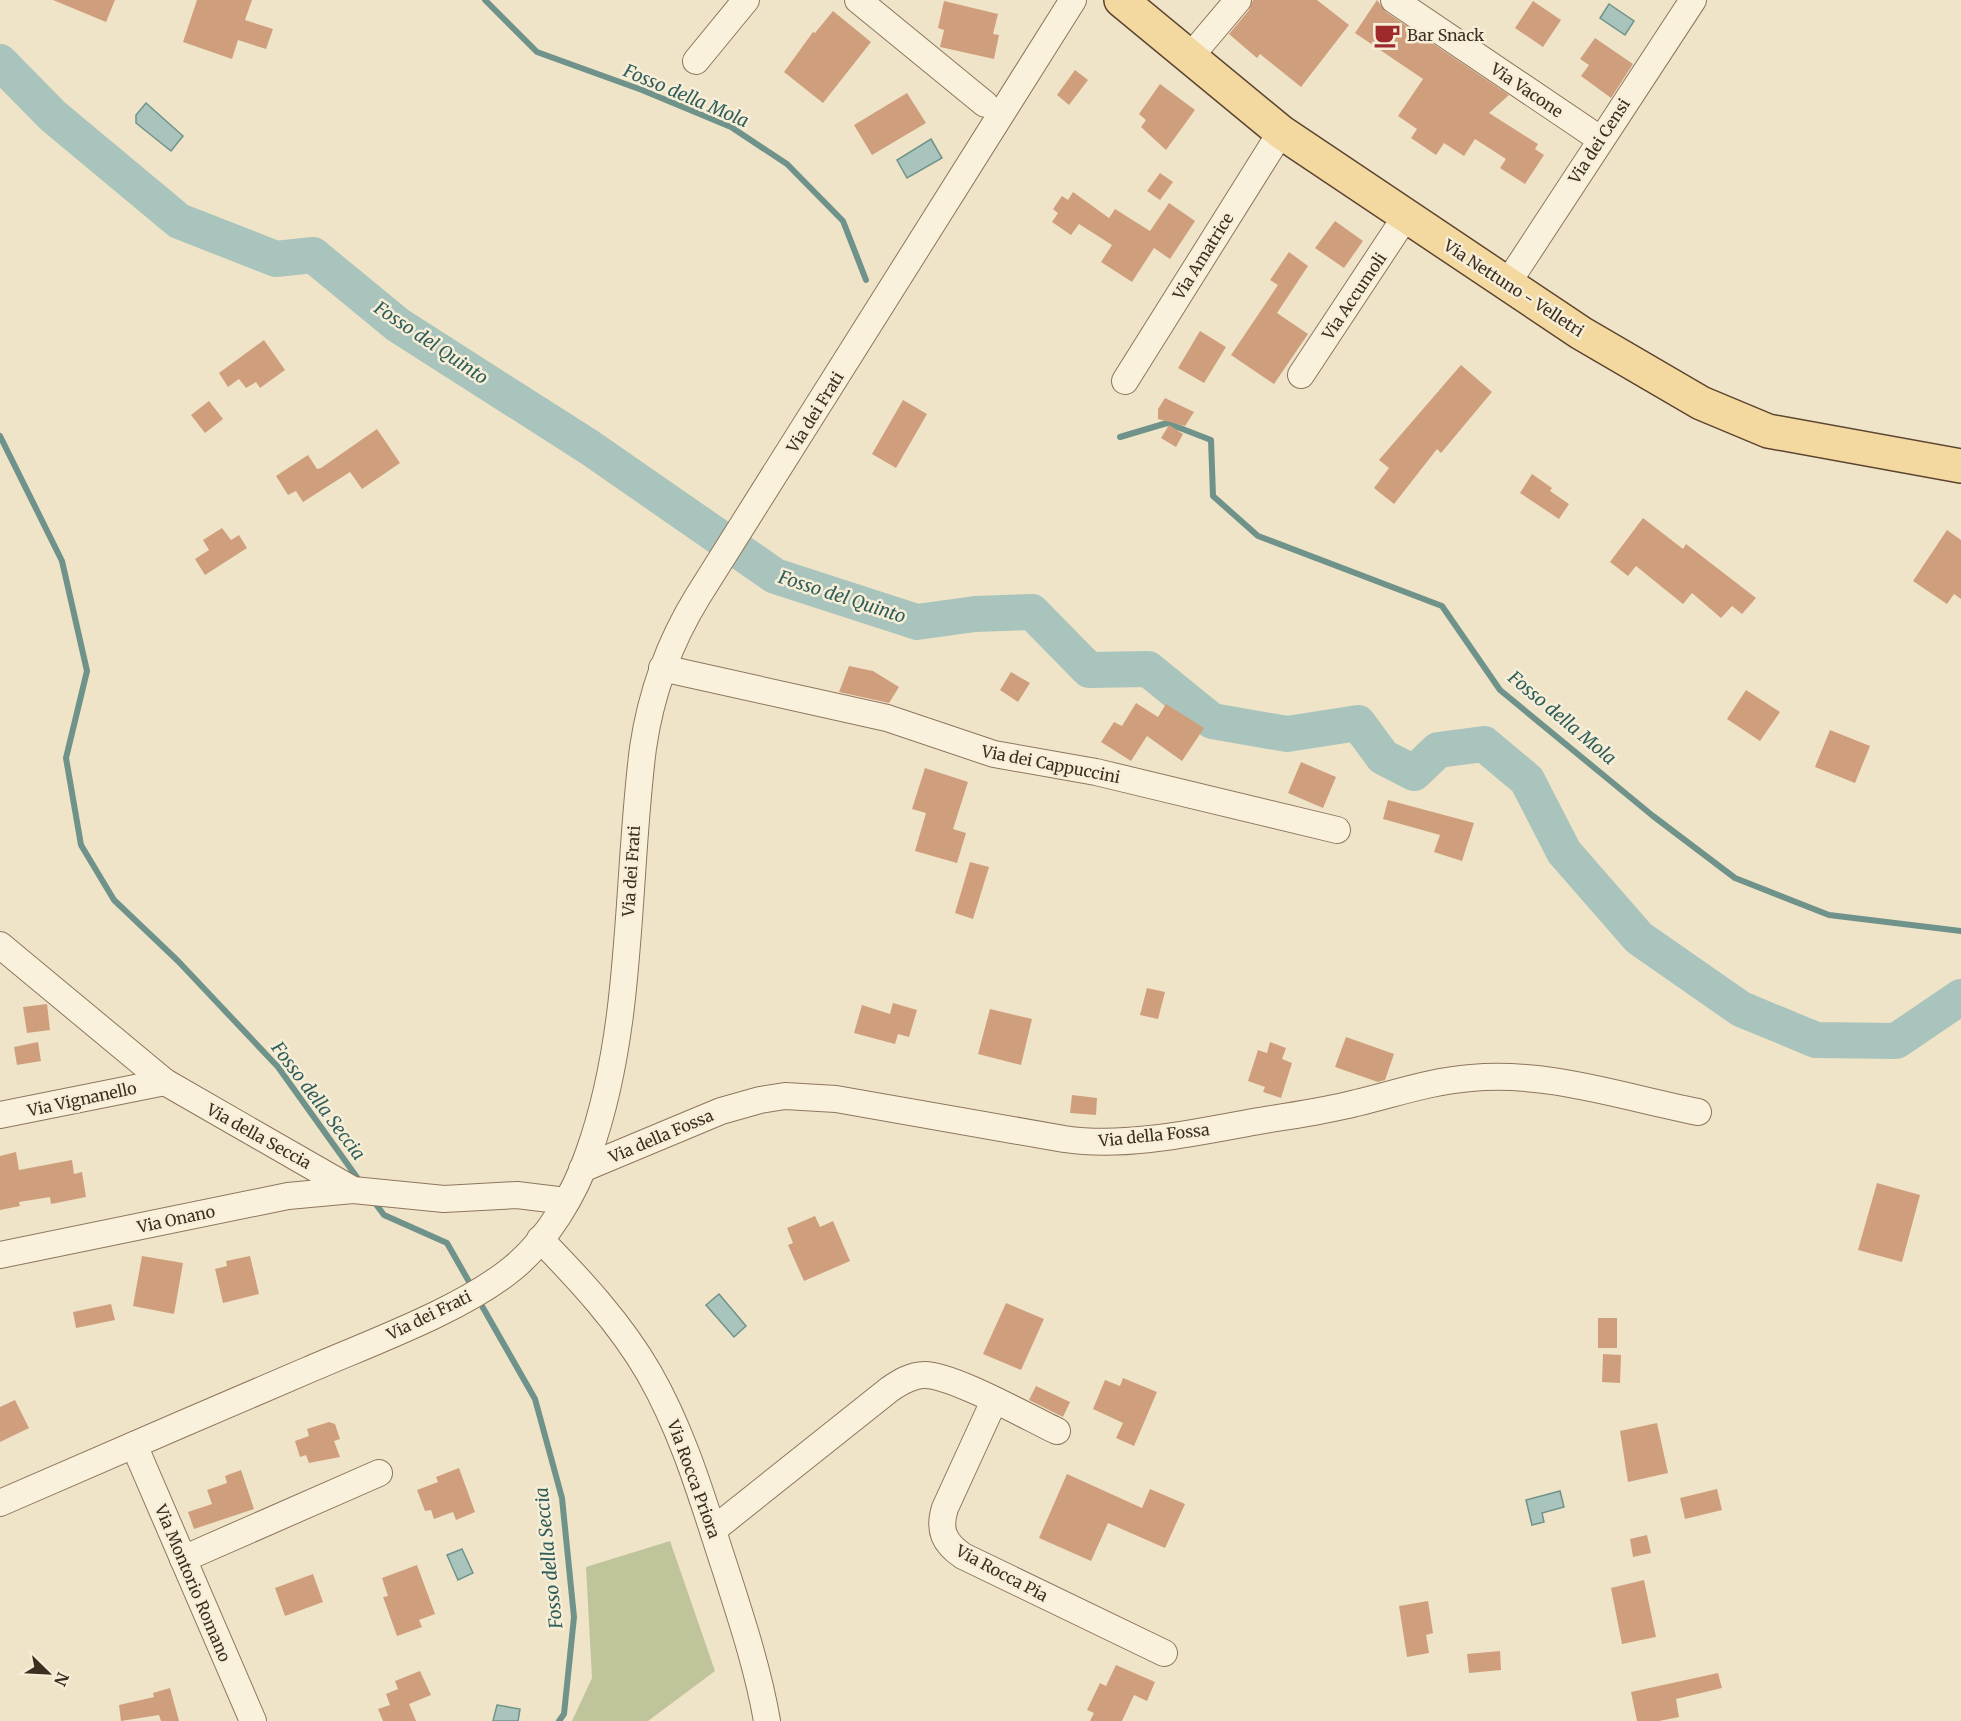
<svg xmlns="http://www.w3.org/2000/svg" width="1961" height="1721" viewBox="0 0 1961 1721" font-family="Merriweather,serif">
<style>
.cemetery{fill:#bfc49a}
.water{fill:#a9c4bc;stroke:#6f938a;stroke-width:1.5}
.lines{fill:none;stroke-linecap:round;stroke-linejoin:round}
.stream{stroke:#6f938a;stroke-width:6}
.river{stroke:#a9c4bc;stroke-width:36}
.building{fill:#cf9f7d}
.minor-casing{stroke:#8d765c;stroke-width:28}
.major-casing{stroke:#5b4430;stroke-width:36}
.minor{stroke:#faf1dc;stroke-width:26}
.major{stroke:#f3d9a0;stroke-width:33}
.labels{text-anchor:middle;stroke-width:5;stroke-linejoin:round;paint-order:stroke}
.poi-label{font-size:16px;fill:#3d2e20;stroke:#f7eed8;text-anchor:start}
.street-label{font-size:16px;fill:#3d2e20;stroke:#f7eed8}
.water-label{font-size:18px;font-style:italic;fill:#2f5d5a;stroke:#f7eed8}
</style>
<rect width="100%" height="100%" fill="#f0e4c8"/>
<!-- cemetery -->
<polygon class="cemetery" points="670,1541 715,1671 648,1721 572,1721 592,1678 586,1567"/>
<!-- water -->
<g class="water">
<polygon points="1609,4 1634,21 1625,35 1600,18"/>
<polygon points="146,103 183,136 171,151 136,123 136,115"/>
<polygon points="931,139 942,158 907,178 897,160"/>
<polygon points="719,1294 746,1326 734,1337 706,1305"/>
<polygon points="1560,1491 1564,1507 1542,1513 1544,1522 1532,1525 1526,1500"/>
<polygon points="462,1549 473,1573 458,1580 447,1555"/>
<polygon points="497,1705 520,1709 518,1721 493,1721"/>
</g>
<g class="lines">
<!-- stream -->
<g class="stream">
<polyline points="485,0 537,52 642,90 731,127 787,164 843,221 866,280"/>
<polyline points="0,436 62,561 87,671 66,758 81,845 114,900 178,961 278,1067 361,1183"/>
<polyline points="1120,437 1167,423 1211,440 1213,496 1258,536 1442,606 1500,690 1653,816 1735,878 1829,915 1961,931"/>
<polyline points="372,1199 384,1215 447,1243 472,1287"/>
<polyline points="478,1299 535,1399 562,1498 574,1617 564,1714 559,1721"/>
</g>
<!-- river -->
<polyline class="river" points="0,62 53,116 179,221 276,259 313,255 398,325 589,447 775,576 917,622 975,614 1032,612 1089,670 1148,669 1212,721 1287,734 1358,723 1383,757 1414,773 1438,750 1484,744 1527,780 1564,852 1639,938 1741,1009 1816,1040 1896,1041 1961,997"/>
</g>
<!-- building -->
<g class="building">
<polygon points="53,0 115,0 106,22"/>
<polygon points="197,0 252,0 245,20 273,29 266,49 238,40 232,59 183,42"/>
<polygon points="1253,0 1317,0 1349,25 1301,87 1260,54 1257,58 1229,34 1249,10"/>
<polygon points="1377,0 1386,12 1509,95 1489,113 1538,144 1535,149 1544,155 1525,184 1500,168 1506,159 1475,139 1464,156 1444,143 1436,155 1411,138 1417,129 1398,116 1423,79 1355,33"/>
<polygon points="944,1 998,14 993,34 999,35 994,59 940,47 944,30 938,28"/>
<polygon points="1533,1 1561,20 1543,47 1515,28"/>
<polygon points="833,11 871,42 823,103 784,72 813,32 815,33"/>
<polygon points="1595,38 1633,64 1611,98 1581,76 1589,65 1580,59"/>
<polygon points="1075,70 1088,80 1069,105 1057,95"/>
<polygon points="1160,84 1195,110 1166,150 1141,127 1146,120 1139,114"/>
<polygon points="907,93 926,123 872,155 854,125"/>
<polygon points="1160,173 1173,182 1160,200 1147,191"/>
<polygon points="1073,192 1109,218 1115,209 1150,231 1169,203 1195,221 1170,259 1154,248 1132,282 1101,262 1112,245 1079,224 1071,235 1052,222 1058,213 1053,209 1062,196 1068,200"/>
<polygon points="1335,221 1363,241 1344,268 1315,248"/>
<polygon points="1289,252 1308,266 1277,313 1308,334 1274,384 1231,355 1278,285 1270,280"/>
<polygon points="1200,331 1226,347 1204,383 1178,368"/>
<polygon points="264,340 285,370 260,388 256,382 246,388 239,379 228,387 219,373"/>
<polygon points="1461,365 1492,392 1441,453 1437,449 1394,504 1374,488 1389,468 1379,460"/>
<polygon points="1165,398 1194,412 1185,426 1158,419 1158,409"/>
<polygon points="903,400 927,414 896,468 872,454"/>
<polygon points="209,401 223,419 205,433 191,415"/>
<polygon points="1169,425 1183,434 1176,447 1161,438"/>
<polygon points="377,429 400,463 362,489 350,472 303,502 296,491 288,495 276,476 308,455 317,469 321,468"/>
<polygon points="1532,474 1552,488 1550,491 1569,504 1559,519 1520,493"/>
<polygon points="1643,518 1683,549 1686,544 1756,598 1742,614 1732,606 1721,618 1692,593 1683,604 1636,566 1628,576 1610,562"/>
<polygon points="222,528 231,540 239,535 247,548 205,575 195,559 209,550 203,540"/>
<polygon points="1947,530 1961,540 1961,599 1954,594 1947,604 1913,581"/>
<polygon points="849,666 873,671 899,687 889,703 839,692"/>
<polygon points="1011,672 1030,683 1018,702 1000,690"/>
<polygon points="1746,690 1780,712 1760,741 1727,719"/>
<polygon points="1136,703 1158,717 1166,704 1204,728 1182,761 1147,736 1131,761 1101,742 1114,722 1122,726"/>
<polygon points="1830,730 1870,746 1855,783 1815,767"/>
<polygon points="1301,762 1336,777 1323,808 1288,793"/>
<polygon points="925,768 968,782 953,829 966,833 957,863 915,851 926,813 912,809"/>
<polygon points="1388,800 1474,823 1462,861 1434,852 1440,835 1383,819"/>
<polygon points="970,862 989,867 973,919 955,913"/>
<polygon points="1147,988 1165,992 1158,1019 1140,1015"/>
<polygon points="893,1003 917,1010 909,1037 898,1034 895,1044 854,1033 862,1005 890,1014"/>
<polygon points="47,1004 50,1030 27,1033 23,1007"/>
<polygon points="990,1009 1032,1019 1021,1065 978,1054"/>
<polygon points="1346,1037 1394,1054 1385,1080 1378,1082 1335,1067"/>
<polygon points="38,1042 41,1061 17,1065 14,1047"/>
<polygon points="1270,1042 1286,1048 1282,1059 1292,1063 1281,1098 1263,1092 1265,1087 1248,1081 1258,1050 1267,1053"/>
<polygon points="1072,1095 1097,1098 1096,1115 1070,1113"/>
<polygon points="16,1152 19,1170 72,1160 74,1174 82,1172 86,1197 51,1204 50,1197 19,1202 20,1206 0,1210 0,1156"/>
<polygon points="1877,1183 1920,1195 1902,1262 1858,1250"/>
<polygon points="815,1216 820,1227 833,1221 850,1261 804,1281 788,1245 793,1243 787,1228"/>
<polygon points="142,1256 183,1263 174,1314 133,1306"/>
<polygon points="250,1256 259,1294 223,1303 215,1269 227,1266 226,1261"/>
<polygon points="1006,1303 1044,1319 1021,1370 983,1354"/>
<polygon points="111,1304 115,1320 76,1328 73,1312"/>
<rect x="1598" y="1318" width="19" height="30"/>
<polygon points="1603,1354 1621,1355 1620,1383 1602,1382"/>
<polygon points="1123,1378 1157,1392 1134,1446 1116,1438 1123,1423 1093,1409 1105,1380 1120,1386"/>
<polygon points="1036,1386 1070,1402 1063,1417 1029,1400"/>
<polygon points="15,1400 29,1428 0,1442 0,1407"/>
<polygon points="329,1422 335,1424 340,1439 334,1441 340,1457 309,1463 306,1455 300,1457 295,1441 309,1436 307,1429"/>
<polygon points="1657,1423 1668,1473 1628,1482 1620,1431"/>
<polygon points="459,1468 475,1512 456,1520 453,1512 434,1519 431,1510 425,1511 417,1490 438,1482 436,1477"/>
<polygon points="241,1470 254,1509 194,1529 188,1512 212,1504 207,1490 227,1483 225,1476"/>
<polygon points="1067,1474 1142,1508 1150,1489 1185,1504 1165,1548 1108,1523 1091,1561 1039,1538"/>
<polygon points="1717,1489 1722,1510 1685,1519 1680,1498"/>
<polygon points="1647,1535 1651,1553 1633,1557 1630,1539"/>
<polygon points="417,1565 435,1614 419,1620 422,1627 397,1636 383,1597 388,1596 382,1578"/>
<polygon points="313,1574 323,1602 285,1616 275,1588"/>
<polygon points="1644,1580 1656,1637 1622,1644 1611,1588"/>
<polygon points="1428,1601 1433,1633 1426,1635 1429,1653 1407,1657 1399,1606"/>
<polygon points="1500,1651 1501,1670 1469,1673 1467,1654"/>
<polygon points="1116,1665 1155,1682 1147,1701 1134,1695 1122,1721 1090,1721 1094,1713 1087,1710 1100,1683 1106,1686"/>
<polygon points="420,1671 431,1695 409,1704 416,1721 383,1721 378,1709 390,1705 386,1694 398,1689 395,1681"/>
<polygon points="1718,1673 1722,1688 1676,1699 1679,1717 1659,1721 1637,1721 1631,1692"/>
<polygon points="170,1688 179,1721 161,1721 159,1715 121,1721 119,1705 154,1697 153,1693"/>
</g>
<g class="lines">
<!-- minor casing -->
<g class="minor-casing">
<g id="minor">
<polyline points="858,0 985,104"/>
<polyline points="1394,0 1600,139"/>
<polyline points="1189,58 1238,0"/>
<polyline points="696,61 746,0"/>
<polyline points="1507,284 1693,0"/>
<polyline points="1301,375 1406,216"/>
<polyline points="1125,381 1281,132"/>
<polyline points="662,668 887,718 994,754 1096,772 1337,830"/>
<polyline points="0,945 165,1082 353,1190 444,1199 517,1195 566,1201"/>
<polyline points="0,1115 165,1082"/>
<path d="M582 1169 721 1111 760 1100 785 1096 836 1099 1064 1139C1126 1148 1192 1133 1253 1122 1287 1116 1322 1112 1356 1103 1394 1094 1431 1081 1471 1078 1549 1071 1622 1097 1698 1112"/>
<path d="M540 1239C580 1280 620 1323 649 1373 684 1434 703 1501 725 1568 741 1618 758 1669 767 1721"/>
<polyline points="0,1255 288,1196 353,1190"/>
<path d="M994 1401 945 1508C938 1530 944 1543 963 1556L1164 1653"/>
<polyline points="134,1445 253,1721"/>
<path d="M0 1503C103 1458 205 1414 308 1370 370 1343 462 1310 513 1268 547 1240 575 1194 589 1152 634 1026 626 880 643 748 651 693 669 643 698 596L1073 0"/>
<path d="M713 1530 890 1389C899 1383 911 1375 924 1375 951 1374 1029 1418 1057 1431"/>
<polyline points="183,1559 379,1473"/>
</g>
</g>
<!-- major casing -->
<g class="major-casing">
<polyline id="major" points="1121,0 1281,132 1581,333 1701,403 1768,431 1961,466"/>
</g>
<!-- minor -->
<use href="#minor" class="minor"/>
<!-- major -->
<use href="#major" class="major"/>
</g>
<!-- icons -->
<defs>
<g id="cafe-bare" transform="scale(2.07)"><path d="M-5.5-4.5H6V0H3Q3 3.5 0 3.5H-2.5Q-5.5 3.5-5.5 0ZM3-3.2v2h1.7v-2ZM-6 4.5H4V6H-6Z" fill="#9e2a2b" stroke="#f7eed8" stroke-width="2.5" paint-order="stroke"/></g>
</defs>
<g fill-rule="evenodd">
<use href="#cafe-bare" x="1387" y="35"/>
</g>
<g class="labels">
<!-- poi labels -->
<g class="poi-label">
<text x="1407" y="41">Bar Snack</text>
</g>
<!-- street labels -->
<g class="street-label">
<text transform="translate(1527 90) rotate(34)" y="6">Via Vacone</text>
<text transform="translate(1599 141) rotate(-57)" y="6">Via dei Censi</text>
<text transform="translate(1203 256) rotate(-58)" y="6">Via Amatrice</text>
<text transform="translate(1514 288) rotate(33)" y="6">Via Nettuno - Velletri</text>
<text transform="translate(1354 296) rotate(-56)" y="6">Via Accumoli</text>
<text transform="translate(815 412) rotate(-58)" y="6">Via dei Frati</text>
<text transform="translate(1051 764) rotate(11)" y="6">Via dei Cappuccini</text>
<text transform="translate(631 871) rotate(-86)" y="6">Via dei Frati</text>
<text transform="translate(82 1099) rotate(-12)" y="6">Via Vignanello</text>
<text transform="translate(1154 1135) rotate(-6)" y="6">Via della Fossa</text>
<text transform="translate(259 1136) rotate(29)" y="6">Via della Seccia</text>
<text transform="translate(661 1136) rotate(-23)" y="6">Via della Fossa</text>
<text transform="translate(176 1219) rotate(-12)" y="6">Via Onano</text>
<text transform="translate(429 1315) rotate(-26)" y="6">Via dei Frati</text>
<text transform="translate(694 1479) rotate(70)" y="6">Via Rocca Priora</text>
<text transform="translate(1002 1573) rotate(28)" y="6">Via Rocca Pia</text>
<text transform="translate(193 1583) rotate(67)" y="6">Via Montorio Romano</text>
</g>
<!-- water labels -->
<g class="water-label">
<text transform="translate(686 96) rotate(23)" y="6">Fosso della Mola</text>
<text transform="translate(431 343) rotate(34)" y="6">Fosso del Quinto</text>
<text transform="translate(842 597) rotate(18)" y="6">Fosso del Quinto</text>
<text transform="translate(1562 718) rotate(40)" y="6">Fosso della Mola</text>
<text transform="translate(318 1101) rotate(53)" y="6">Fosso della Seccia</text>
<text transform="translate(549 1558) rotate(-96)" y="6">Fosso della Seccia</text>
</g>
</g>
<!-- north arrow -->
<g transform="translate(48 1673) rotate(114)" stroke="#f7eed8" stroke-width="4.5" paint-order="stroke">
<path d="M0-4.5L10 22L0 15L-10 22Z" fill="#3d2e20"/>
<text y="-9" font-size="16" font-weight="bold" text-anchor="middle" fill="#3d2e20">N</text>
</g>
</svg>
